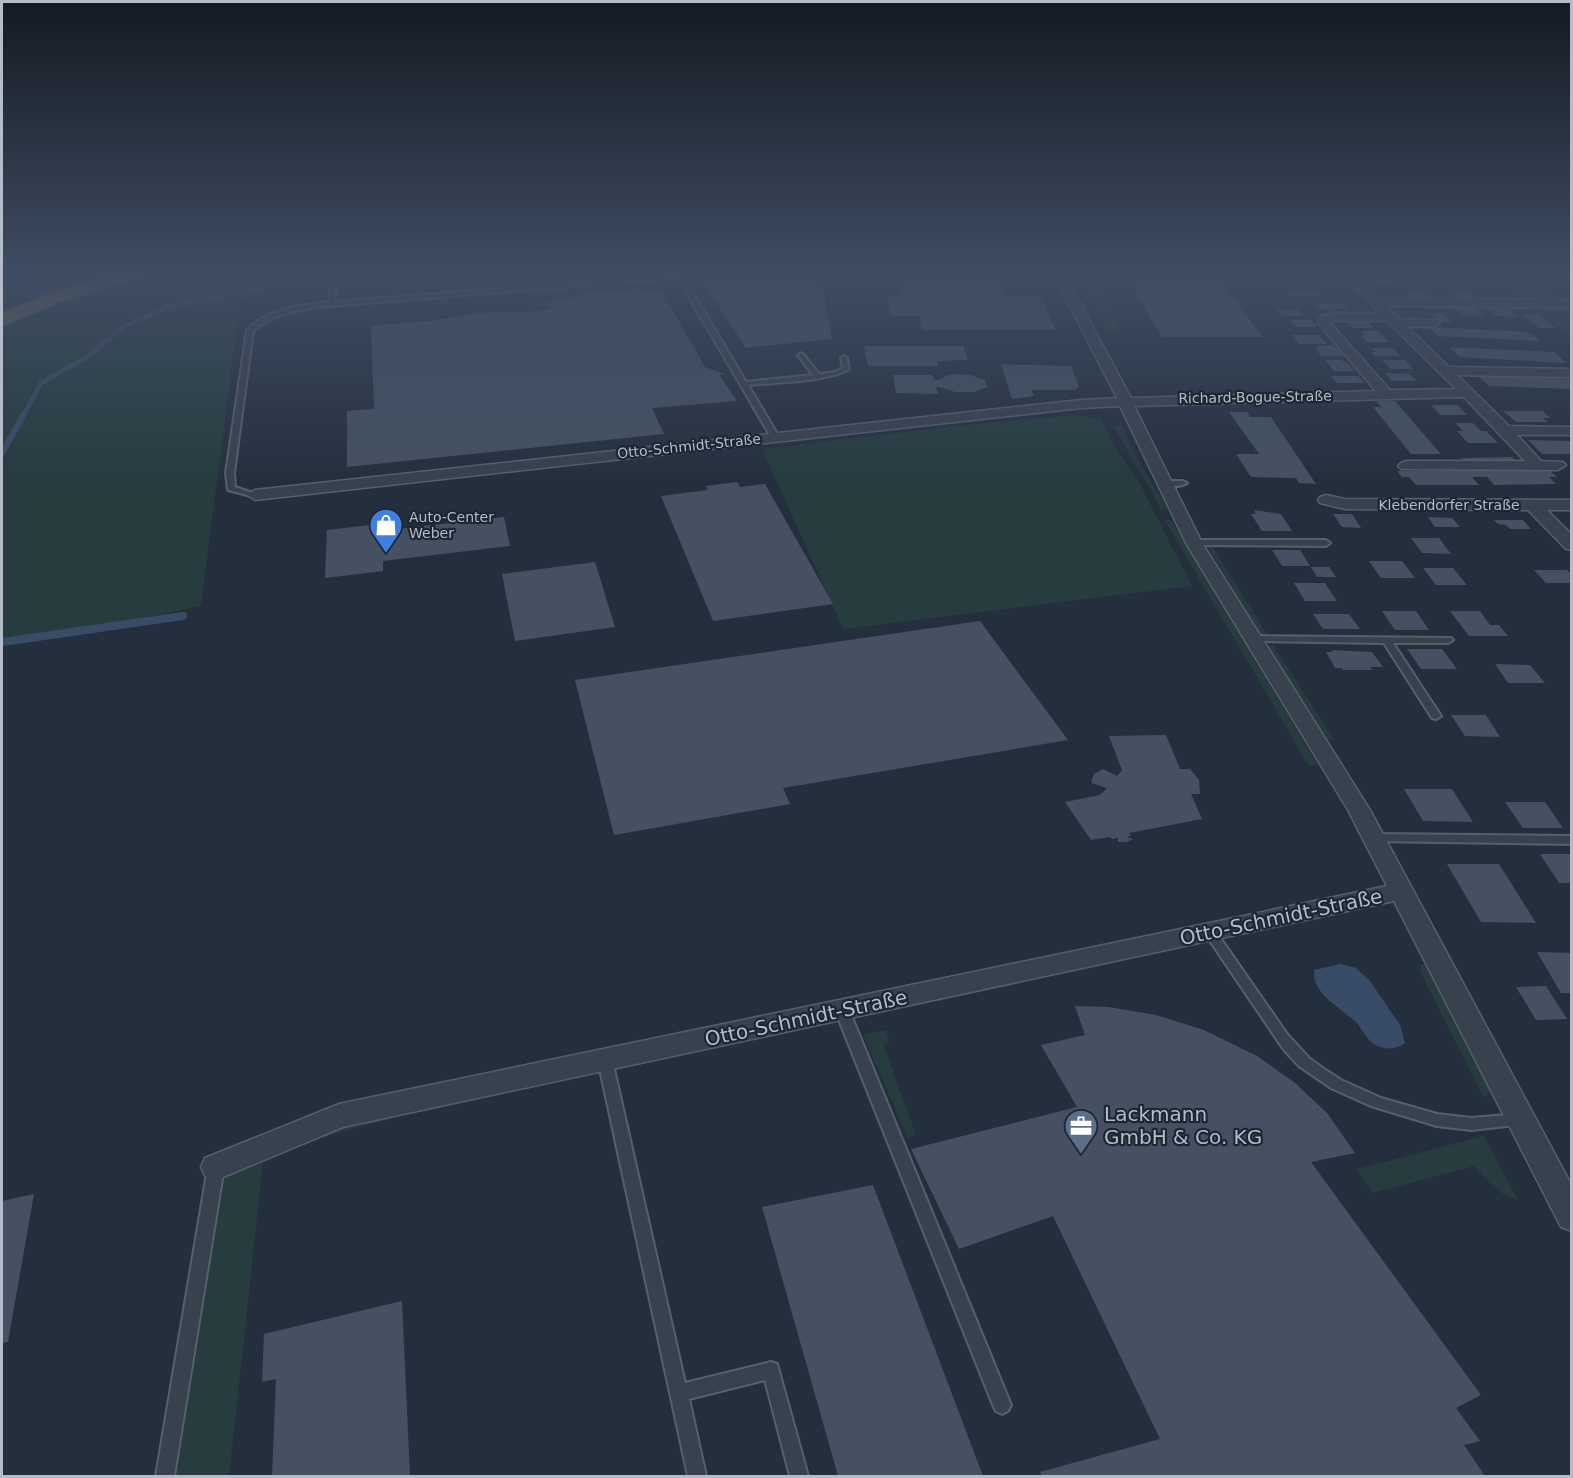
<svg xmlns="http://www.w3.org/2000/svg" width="1573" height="1478" viewBox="0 0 1573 1478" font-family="'DejaVu Sans',sans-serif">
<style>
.green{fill:#263c3f}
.water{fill:#394c67}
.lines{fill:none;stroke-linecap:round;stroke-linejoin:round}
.stream-far2{stroke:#394c67;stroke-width:4.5}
.stream-far1{stroke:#394c67;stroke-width:6}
.stream{stroke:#394c67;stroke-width:8}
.building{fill:#455162}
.lane-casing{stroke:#565f6c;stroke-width:4}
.street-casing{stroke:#565f6c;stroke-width:3}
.highway-casing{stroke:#434c59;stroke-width:3}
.lane{fill:#38414e;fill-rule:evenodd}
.street{fill:#38414e;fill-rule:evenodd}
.highway{fill:#746855;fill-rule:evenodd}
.labels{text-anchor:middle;stroke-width:4.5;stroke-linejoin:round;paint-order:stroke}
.far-street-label{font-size:14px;fill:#b4bcc9;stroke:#1d2633}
.far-poi-label{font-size:14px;fill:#b4bcc9;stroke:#1d2633;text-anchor:start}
.near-street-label{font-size:20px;fill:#b4bcc9;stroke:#1d2633}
.near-poi-label{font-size:20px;fill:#b4bcc9;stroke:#1d2633;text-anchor:start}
</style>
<rect width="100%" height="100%" fill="#242f3e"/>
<!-- green -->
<g class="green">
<polygon points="2,273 121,273 18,307 2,315"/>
<polygon points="147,273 307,273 240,301 201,606 2,646 2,325 41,306"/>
<polygon points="1078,273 1099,274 1100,276 1091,276 1095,284 1105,284 1096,285 1101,295 1111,295 1102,297 1108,308 1120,309 1109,310 1120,330 1132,332 1109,332"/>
<polygon points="1490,273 1528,273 1570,304 1571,336"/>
<polygon points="1075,415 1101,419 1119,454 1138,480 1192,586 843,629 762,449 965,425"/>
<path d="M1121 425C1133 455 1152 480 1167 509H1160C1147 480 1128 455 1115 427Z"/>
<polygon points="1164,519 1171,520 1317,764 1309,766"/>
<polygon points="1207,546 1212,546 1268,636 1259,633"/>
<polygon points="1273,645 1335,741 1327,739 1268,646"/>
<polygon points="1421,965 1427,965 1491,1091 1484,1098 1420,971"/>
<polygon points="886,1030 889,1043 883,1044 916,1135 907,1137 863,1034"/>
<polygon points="579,1066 264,1154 229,1476 163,1476 211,1156"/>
<path d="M1484 1136 1518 1200C1497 1194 1488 1181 1474 1166L1373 1193 1357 1169Z"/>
</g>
<!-- water -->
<path class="water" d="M1341 964 1356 968 1370 981 1400 1025 1405 1043C1397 1050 1382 1050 1374 1044 1366 1039 1362 1028 1356 1022 1341 1008 1311 993 1314 970Z"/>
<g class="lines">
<!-- stream-far2 -->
<polyline class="stream-far2" points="23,416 41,383 92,354 122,327 168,307 266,287 284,281 295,273"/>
<!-- stream-far1 -->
<polyline class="stream-far1" points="2,453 24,414"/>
<!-- stream -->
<polyline class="stream" points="2,642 183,616"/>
</g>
<!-- building -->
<g class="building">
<polygon points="697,273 820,273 832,339 746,348"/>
<polygon points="896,273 995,273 1004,297 1040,297 1056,330 922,330 919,316 891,316 886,296 902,296"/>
<polygon points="1124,273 1214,273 1263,337 1162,337"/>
<polygon points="1553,274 1572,274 1572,282 1563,281"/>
<polygon points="1371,276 1392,277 1398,284 1378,283"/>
<polygon points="639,289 663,294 705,367 725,374 719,375 737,401 652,408 664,434 347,467 347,411 374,409 371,326 437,320 479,313 542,311 553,306 544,304 560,297 569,299 579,294"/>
<polygon points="1286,291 1317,291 1321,296 1290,296"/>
<polygon points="1407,292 1428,293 1435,300 1414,300"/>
<polygon points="1451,292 1472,293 1480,300 1458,300"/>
<polygon points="1311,303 1344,303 1350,309 1317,309"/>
<polygon points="1454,308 1476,308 1484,316 1462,315"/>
<polygon points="1276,309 1298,309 1304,316 1282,316"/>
<polygon points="1488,309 1509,309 1518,317 1496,316"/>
<polygon points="1430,313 1441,313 1453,322 1441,322"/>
<polygon points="1521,314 1538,314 1556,328 1539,328"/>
<polygon points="1290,320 1311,320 1317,327 1296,327"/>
<polygon points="1345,321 1367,321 1374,328 1352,328"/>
<polygon points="1428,327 1529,332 1540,341 1438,336"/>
<polygon points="1361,331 1378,331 1389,342 1367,342 1361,335 1365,335"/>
<polygon points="1291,335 1318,335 1326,344 1299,344"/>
<polygon points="1333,345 1344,356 1322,356 1315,349 1318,348 1315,346"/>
<polygon points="864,346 963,346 968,360 937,361 938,366 868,366"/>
<polygon points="1449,347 1554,352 1566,363 1460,357"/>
<polygon points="1372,348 1393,348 1401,356 1375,356 1371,352 1376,352"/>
<polygon points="1325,360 1341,360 1348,363 1355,371 1334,371"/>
<polygon points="1382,360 1405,360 1413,369 1391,369"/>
<polygon points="1001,364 1071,366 1079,386 1076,390 1031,390 1034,396 1012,399"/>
<polygon points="1385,373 1409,374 1417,381 1392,381"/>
<polygon points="950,374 970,375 985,380 987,387 975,392 955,392 940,387 936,387 938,394 896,393 893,375 932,375 935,380 939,380"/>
<polygon points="1477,375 1572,379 1572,389 1489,386"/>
<polygon points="1331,376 1358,376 1365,383 1337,383"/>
<polygon points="1376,401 1395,401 1441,454 1411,454 1373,407 1381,407"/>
<polygon points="1431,405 1458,405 1467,415 1440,415"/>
<polygon points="1503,411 1543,411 1550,418 1543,418 1548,422 1516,422"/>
<polygon points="1229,412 1247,412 1250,417 1271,417 1316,484 1299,483 1296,478 1251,477 1236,454 1259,454"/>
<polygon points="1455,423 1473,423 1481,431 1486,431 1498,443 1468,443 1457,431 1463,431"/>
<polygon points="1528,440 1572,441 1572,454 1542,454"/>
<polygon points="1512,457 1517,462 1466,463 1461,458"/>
<polygon points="1549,470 1557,477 1549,477 1556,484 1494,485 1487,477 1472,477 1479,485 1416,485 1409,477 1402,477 1397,471"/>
<polygon points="737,482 740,487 765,484 833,604 713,621 661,496 708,490 706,486"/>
<polygon points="1254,510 1281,514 1292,531 1262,531 1251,514 1256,514"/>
<polygon points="1333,514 1352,514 1361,528 1342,527"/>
<polygon points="504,517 510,546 383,561 383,571 325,578 327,530 388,523 388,530"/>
<polygon points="1428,517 1452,518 1460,527 1435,527"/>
<polygon points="1494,520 1523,520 1531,529 1510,529 1506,525 1498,524"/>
<polygon points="1411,538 1439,538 1451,554 1422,553"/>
<polygon points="1272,550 1300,550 1310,566 1282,566"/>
<polygon points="1369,561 1402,561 1415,578 1381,578"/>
<polygon points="595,562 615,627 515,641 502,574"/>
<polygon points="1311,567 1329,567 1336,577 1317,577"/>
<polygon points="1423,568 1453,568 1467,585 1436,585"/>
<polygon points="1534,570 1567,570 1572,574 1572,583 1546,583"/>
<polygon points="1294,583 1325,583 1337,601 1305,601"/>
<polygon points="1382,611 1416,611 1429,630 1395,630"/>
<polygon points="1450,611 1480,611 1490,625 1499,625 1508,636 1469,636"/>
<polygon points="1313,614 1349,614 1360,629 1323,629"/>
<polygon points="980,621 1068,740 783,788 790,804 614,835 575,680"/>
<polygon points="1407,649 1442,649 1457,669 1421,669"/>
<polygon points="1332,650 1372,652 1383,667 1370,667 1372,670 1343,670 1342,668 1335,668 1326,652 1333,652"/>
<polygon points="1495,664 1530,665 1545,683 1508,683"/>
<polygon points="1451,715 1486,715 1500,737 1465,736"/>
<polygon points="1166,735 1180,769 1190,769 1199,780 1200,794 1191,794 1202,819 1129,833 1131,836 1127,837 1133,839 1126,842 1118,842 1118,838 1112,839 1110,837 1091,840 1065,802 1100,795 1107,788 1091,783 1094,774 1103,769 1117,776 1122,770 1109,736"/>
<polygon points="1404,789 1452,789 1473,822 1423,821"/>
<polygon points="1505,802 1545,802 1563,828 1523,828"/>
<polygon points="1540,854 1572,854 1572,883 1559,883"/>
<polygon points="1447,864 1499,864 1536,923 1481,922"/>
<polygon points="1537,952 1572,953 1572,993 1561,993"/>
<polygon points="1546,986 1567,1019 1536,1020 1516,987"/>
<polygon points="1075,1006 1108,1007 1156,1015 1204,1030 1257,1056 1294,1082 1327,1113 1355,1153 1311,1162 1481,1395 1456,1408 1480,1441 1464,1445 1485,1476 1042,1476 1040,1472 1160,1439 1053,1216 959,1249 911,1149 1077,1107 1041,1045 1085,1035"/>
<polygon points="873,1185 983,1476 838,1476 762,1207"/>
<polygon points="34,1194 8,1342 2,1343 2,1201"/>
<polygon points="402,1301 410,1476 272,1476 276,1379 262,1382 264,1334"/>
</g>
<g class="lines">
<!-- lane casing -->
<g class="lane-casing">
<g id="lane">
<path d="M330 273H336L335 302 680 274 683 276 746 382 813 375 798 355 801 353 803 354 819 374 835 372 843 368 841 358 844 356 847 358 849 369C833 381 772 383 748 385L779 437 775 439 771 437 678 278 317 307C293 311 272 315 253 331L234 473 235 487 259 495 255 497 228 490 226 473 247 330C268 309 300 305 329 302Z"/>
<path d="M1162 481H1183L1187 483C1181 487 1167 487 1161 483Z"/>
<polygon points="1194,540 1326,540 1330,543 1326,546 1191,545 1190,543"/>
<polygon points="1253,636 1451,638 1453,640 1448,643 1393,643 1441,716 1436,719 1432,718 1384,643 1250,641 1248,639"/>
<polygon points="1373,834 1572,836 1572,844 1369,841 1367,838 1369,835"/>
<polygon points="1210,927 1214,929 1287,1034 1309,1058 1324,1069 1341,1080 1381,1098 1437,1114 1471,1118 1519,1114 1524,1116 1526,1120 1524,1124 1471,1130 1437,1126 1371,1106 1331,1088 1299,1066 1284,1050 1206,935 1204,932 1206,929"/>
<polygon points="842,1005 847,1006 849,1010 1011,1405 1008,1411 1002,1414 996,1411 993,1405 835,1010 837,1006"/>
<polygon points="605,1054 610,1056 612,1060 685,1383 771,1362 777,1364 808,1476 790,1476 765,1380 689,1399 706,1476 688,1476 598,1060 600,1056"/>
<polygon points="216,1161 221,1162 224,1167 174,1476 156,1476 208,1167 211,1162"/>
</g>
</g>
<!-- street casing -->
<g class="street-casing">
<g id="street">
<path d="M1053 273H1064L1131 398 1376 391 1318 323 1322 316 1333 313H1380L1341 273H1353L1378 298 1572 300V308L1386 306 1400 319 1438 320 1440 323 1434 327H1407L1449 367 1572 369V377L1457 375 1509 426 1572 427 1571 435H1517L1541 461 1563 462 1566 465 1558 470 1401 469 1398 466 1401 463 1406 461H1525L1464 397 1134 406 1202 543 1370 810 1572 1186V1231L1561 1227 1394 901 343 1127 216 1180 205 1176 201 1167 205 1158 339 1104 1387 886 1348 810 1186 543 1120 406 1081 408 255 500 247 495 255 490 1081 400 1117 398ZM1334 321H1387L1456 389 1390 390 1330 323Z"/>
<polygon points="1326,495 1345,499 1572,500 1572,510 1547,510 1572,535 1572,550 1566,549 1528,510 1345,509 1320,503 1318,500 1320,497"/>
</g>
</g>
<!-- highway casing -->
<g class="highway-casing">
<polygon id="highway" points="116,273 144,273 142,277 60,302 2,326 2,313 48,294"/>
</g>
<!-- lane -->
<use href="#lane" class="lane"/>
<!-- street -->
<use href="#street" class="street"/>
<!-- highway -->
<use href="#highway" class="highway"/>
</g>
<!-- sky -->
<linearGradient id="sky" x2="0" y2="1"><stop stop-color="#141a22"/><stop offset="0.57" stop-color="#3f4d63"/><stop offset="1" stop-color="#3f4d63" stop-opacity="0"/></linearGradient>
<rect width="1573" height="480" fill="url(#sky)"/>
<!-- icons -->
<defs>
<g id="shop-pin" transform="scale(1.725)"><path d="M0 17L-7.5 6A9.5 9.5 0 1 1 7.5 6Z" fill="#3f7fe0" stroke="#1d2633"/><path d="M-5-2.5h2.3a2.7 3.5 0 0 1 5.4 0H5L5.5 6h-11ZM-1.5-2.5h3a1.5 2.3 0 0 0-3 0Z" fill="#fff"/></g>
<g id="office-pin" transform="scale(1.725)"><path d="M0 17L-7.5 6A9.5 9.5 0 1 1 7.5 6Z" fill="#5c6f8a" stroke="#1d2633"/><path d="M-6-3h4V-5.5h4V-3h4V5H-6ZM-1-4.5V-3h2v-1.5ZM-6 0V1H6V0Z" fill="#fff"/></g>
</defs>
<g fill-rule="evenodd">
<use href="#shop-pin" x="386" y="525"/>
<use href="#office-pin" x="1081" y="1126"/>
</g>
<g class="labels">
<!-- far-street labels -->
<g class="far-street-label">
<text transform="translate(1255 397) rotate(-1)" y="5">Richard-Bogue-Straße</text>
<text transform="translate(689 446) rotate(-6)" y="5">Otto-Schmidt-Straße</text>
<text x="1449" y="510">Klebendorfer Straße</text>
</g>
<!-- far-poi labels -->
<g class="far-poi-label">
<text x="409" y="522">Auto-Center<tspan x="409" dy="16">Weber</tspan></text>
</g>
<!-- near-street labels -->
<g class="near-street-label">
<text transform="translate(1281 917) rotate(-12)" y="7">Otto-Schmidt-Straße</text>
<text transform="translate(806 1018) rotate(-12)" y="7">Otto-Schmidt-Straße</text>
</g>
<!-- near-poi labels -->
<g class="near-poi-label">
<text x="1104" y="1121">Lackmann<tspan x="1104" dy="23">GmbH &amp; Co. KG</tspan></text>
</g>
</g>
<!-- border -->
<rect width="1573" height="1478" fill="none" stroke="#b4bcc9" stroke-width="6"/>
</svg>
